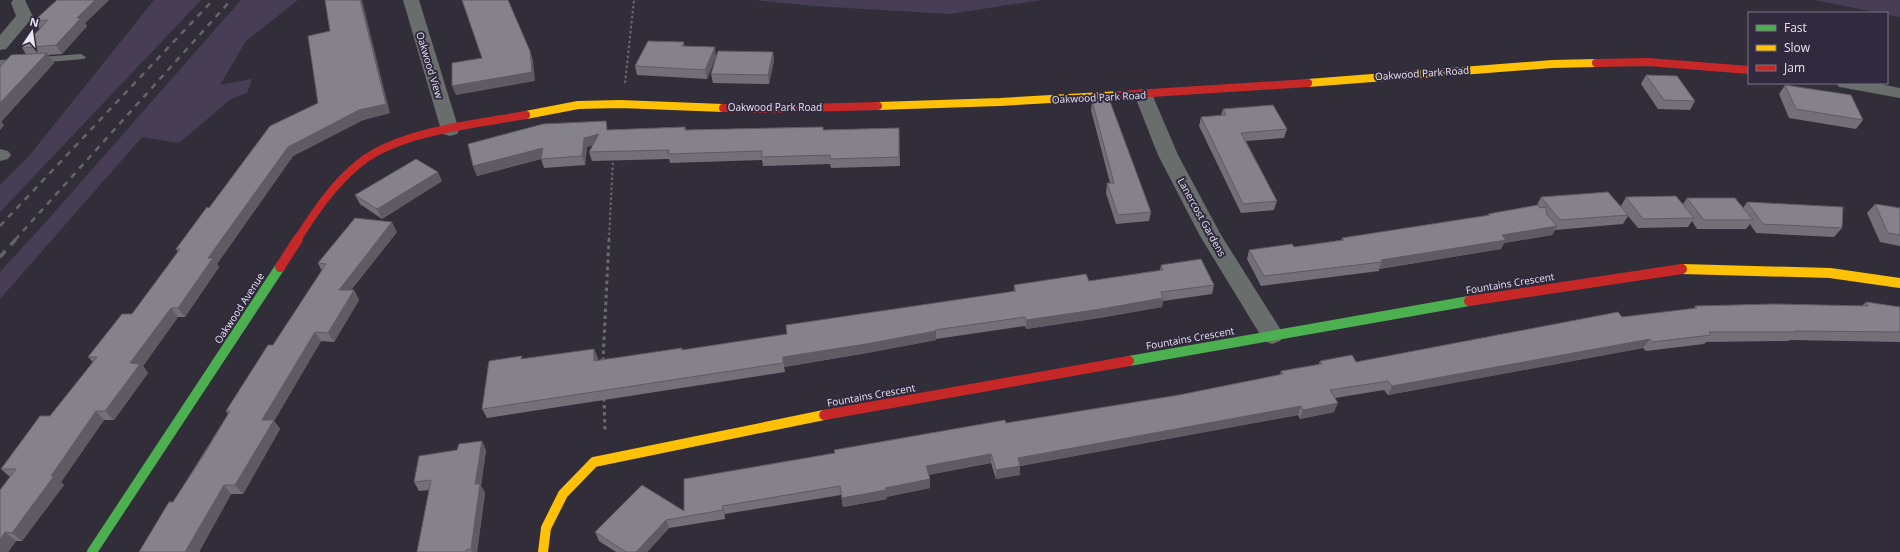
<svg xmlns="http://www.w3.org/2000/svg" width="1900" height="552" viewBox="0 0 1900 552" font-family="'Open Sans',sans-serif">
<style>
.green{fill:#473e56}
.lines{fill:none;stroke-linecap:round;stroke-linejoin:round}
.path-far1{stroke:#696a6d;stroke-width:2;stroke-dasharray:2.5 2.5;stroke-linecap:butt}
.path{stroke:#696a6d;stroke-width:3;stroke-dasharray:3.5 3.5;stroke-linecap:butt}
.lane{fill:#696d6b;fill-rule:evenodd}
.street{fill:#696d6b;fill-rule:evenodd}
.fast{stroke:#4caf50;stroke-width:10}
.slow-far1{stroke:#ffc107;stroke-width:8}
.slow{stroke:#ffc107;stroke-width:10}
.jam-far1{stroke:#c62828;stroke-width:8}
.jam{stroke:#c62828;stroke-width:10}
.rail-far1{stroke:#656568;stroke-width:2.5;stroke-dasharray:6 6;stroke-linecap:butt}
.rail{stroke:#656568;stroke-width:3.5;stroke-dasharray:8 8;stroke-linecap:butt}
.wall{fill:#737078}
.shaded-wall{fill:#5e5b62}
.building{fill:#86828c;stroke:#5e5b62}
.labels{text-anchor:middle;stroke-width:4;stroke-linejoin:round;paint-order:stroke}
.street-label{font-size:10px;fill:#e9e4f1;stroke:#31293d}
</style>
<rect width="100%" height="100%" fill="#322e39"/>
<!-- green -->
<g class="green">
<polygon points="154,0 201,0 0,212 0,185 29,156"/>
<polygon points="241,0 298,0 246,41 220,85 252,79 247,93 231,99 179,143 142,137 0,299 0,272 45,223"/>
<polygon points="755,0 1042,0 949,14 814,6"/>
<polygon points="1814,0 1900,0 1900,17"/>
</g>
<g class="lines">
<!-- path-far1 -->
<g class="path-far1">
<polyline points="625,83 634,0"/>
<polyline points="609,240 613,159"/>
</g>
<!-- path -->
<g class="path">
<polyline points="603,361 609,239"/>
<polyline points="604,398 605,433"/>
</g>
<!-- lane -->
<polygon class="lane" points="81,54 86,57 84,59 0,66 0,60"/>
<!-- street -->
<g class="street">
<polygon points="13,0 25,0 33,17 6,49 0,50 0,35 16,16 11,3"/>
<polygon points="403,0 419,0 459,130 457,134 450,136 443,134 441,130"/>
<polygon points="1836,83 1875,83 1900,88 1900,98 1845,88 1839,87"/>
<polygon points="1143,89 1149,90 1152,94 1178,155 1221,235 1284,335 1280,341 1272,344 1264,341 1200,236 1158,155 1134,94 1137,90"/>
<polygon points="0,149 8,151 11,155 8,159 0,161"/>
</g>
<!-- fast -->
<g class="fast">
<polyline points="1129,361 1469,301"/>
<polyline points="92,552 280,267"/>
</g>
<!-- slow-far1 -->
<g class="slow-far1">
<polyline points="1308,83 1552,64 1596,63"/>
<polyline points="878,106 1000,102 1120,95"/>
<polyline points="526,115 578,105 620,104 723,108"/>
</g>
<!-- slow -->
<g class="slow">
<polyline points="1682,269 1830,273 1900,283"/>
<polyline points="543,552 546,528 563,494 594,462 824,415"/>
</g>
<!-- jam-far1 -->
<g class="jam-far1">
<polyline points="1596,63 1648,62 1749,70"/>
<polyline points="1120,95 1308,83"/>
<polyline points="723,108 767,109 878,106"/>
<path d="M297 240C315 212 334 183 361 162 401 131 476 124 526 115"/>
</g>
<!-- jam -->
<g class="jam">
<polyline points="280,267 298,239"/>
<polyline points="1469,301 1682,269"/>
<polyline points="824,415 1129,361"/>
</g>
<!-- rail-far1 -->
<g class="rail-far1">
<polyline points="0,226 213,0"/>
<polyline points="15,240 231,0"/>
</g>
<!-- rail -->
<polyline class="rail" points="0,257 16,239"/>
</g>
<!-- wall -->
<g class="wall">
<polygon points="57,0 109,0 85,23 87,26 62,54 48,55 54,63 1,122 4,125 0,130 0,67 26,54 22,48 40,29 34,21"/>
<polygon points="684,42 684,46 716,56 707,79 637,75 635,66"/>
<polygon points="773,52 774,60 769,84 713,83 711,74"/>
<polygon points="1646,75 1695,101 1690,110 1658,109 1641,84"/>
<polygon points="1785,85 1863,120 1856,129 1789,118 1779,94"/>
<polygon points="1092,101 1151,212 1149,221 1116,224 1106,193 1107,183 1110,183 1091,110"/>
<polygon points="1223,109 1287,129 1284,138 1246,141 1277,201 1274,210 1241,213 1199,126 1201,117 1221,115"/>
<polygon points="390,113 363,120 293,156 217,264 219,267 185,317 178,317 143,366 148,373 114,420 104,420 61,482 64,485 22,541 16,541 8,552 0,552 10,477 1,469 50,416 93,362 88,357 132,314 178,252 176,249 209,208 270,126"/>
<polygon points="685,127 686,130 823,127 823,130 899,128 900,166 831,168 830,164 763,166 762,160 670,163 669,159 592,161 589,152 593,145 587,147 585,165 544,168 541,159 477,176 473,166 608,130"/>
<polygon points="442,181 382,219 360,204 355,195"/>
<polygon points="1541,197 1621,206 1626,197 1683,204 1687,198 1743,208 1747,202 1842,228 1834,237 1756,233 1750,224 1746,229 1697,229 1692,221 1688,227 1638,228 1628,216 1623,224 1555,230 1552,235 1504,243 1501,249 1379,269 1379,271 1261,286 1247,259 1249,250 1294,247 1341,240 1342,238 1487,216 1488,214 1537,205"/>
<polygon points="1875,204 1900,208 1900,246 1880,242 1867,213"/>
<polygon points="397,232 351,290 354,290 359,300 334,342 321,341 274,421 280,429 243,494 231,494 199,552 139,552 173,502 228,414 226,411 273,345 322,271 318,263"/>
<polygon points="1161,265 1214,285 1212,294 1163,301 1162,307 1099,318 1026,329 1025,326 936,339 936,340 867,353 784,367 785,372 487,418 482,409 523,359 594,349 598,358 597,360 683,350 787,334 1014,291 1014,285 1089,281 1160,270"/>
<polygon points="1866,302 1900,307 1900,342 1790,340 1788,341 1706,342 1704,344 1646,351 1643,348 1388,395 1384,390 1335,398 1334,412 1300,419 1298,415 1020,466 1020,475 996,479 991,463 928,475 930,479 930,488 886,497 887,499 843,507 841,495 725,514 725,519 669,528 647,552 616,552 599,541 595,532 684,511 835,453 1006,423 1179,395 1280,375 1281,371 1319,364 1320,361 1356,362 1622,317 1694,309 1695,306 1862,306"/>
<polygon points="486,450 481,486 485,493 477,552 417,552 429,490 419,491 414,482"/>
</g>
<!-- shaded-wall -->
<g class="shaded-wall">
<polygon points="95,0 109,0 85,23 87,26 62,54 56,45 77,18"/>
<polygon points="360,0 362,0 390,113 363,120 293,156 217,264 219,267 185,317 178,308 208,258 288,147 359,110"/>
<polygon points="715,47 716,56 707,79 705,70"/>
<polygon points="530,51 533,60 535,81 456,95 452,86"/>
<polygon points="773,52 774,60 769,84 768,75"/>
<polygon points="47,53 54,63 1,122 4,125 0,130 0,103"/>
<polygon points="599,134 601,143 587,147 585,165 582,156 584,138"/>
<polygon points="543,148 546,157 477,176 473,166"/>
<polygon points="438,172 442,181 382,219 377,209"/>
<polygon points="392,222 397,232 344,299 339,290"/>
<polygon points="1557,226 1552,235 1504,243 1501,249 1379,269 1382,262 1381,260 1502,235"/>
<polygon points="354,290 359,300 334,342 328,333"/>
<polygon points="1163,298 1162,307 1099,318 1026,329 1026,320"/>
<polygon points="171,308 178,317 143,366 148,373 114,420 105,411 130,363"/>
<polygon points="936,331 936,340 867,353 784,367 785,372 783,357"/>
<polygon points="315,332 321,341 274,421 280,429 243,494 235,485 262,420"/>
<polygon points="1650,339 1643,348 1388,395 1392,386"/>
<polygon points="594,349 598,358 597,370 594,361"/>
<polygon points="1338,403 1334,412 1300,419 1303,410"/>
<polygon points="1301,406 1298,415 1020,466 1020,475 996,479 996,470 1018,458"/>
<polygon points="96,411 104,420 61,482 64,485 22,541 12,533 51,476"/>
<polygon points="482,441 486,450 481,486 485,493 477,552 472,552 471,549 475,484"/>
<polygon points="991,454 991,463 926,475 926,466"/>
<polygon points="930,479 930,488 886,497 887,499 843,507 842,498 885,488"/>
<polygon points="224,485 231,494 199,552 185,552"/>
<polygon points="722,506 725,514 725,519 723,510"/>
<polygon points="666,520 669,528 647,552 636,552"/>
<polygon points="5,532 16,541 8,552 0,552 0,540"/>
</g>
<!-- building -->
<g class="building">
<polygon points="57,0 95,0 77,18 81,18 56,45 22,48 48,20 34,21"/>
<polygon points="325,0 360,0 386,104 359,110 288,147 208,258 213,258 178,308 171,308 130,363 140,364 105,411 96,411 51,476 54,476 12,533 5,532 0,540 0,490 16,469 1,469 40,416 50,416 97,357 88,357 122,314 132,314 180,249 176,249 207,207 209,208 270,126 318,103 308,36 330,31"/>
<polygon points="462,0 508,0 530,51 532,72 452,86 452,63 482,58"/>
<polygon points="648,41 684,42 682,46 715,47 705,70 635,66"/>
<polygon points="718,51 773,52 768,75 711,74"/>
<polygon points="47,53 0,103 0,67 11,55"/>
<polygon points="1646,75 1677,76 1695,101 1664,100"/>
<polygon points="1785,85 1851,95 1863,120 1796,109"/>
<polygon points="1108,96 1151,212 1118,215 1107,183 1114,183 1092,101"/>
<polygon points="1273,105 1287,129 1241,133 1277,201 1243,204 1201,117 1226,115 1223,109"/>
<polygon points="606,121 607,130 685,127 685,130 823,127 823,130 899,128 899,157 830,159 830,155 761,157 762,151 668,154 669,150 589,152 599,134 584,138 582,156 541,159 543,148 473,166 468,144 543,124"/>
<polygon points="416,159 438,172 377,209 355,195"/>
<polygon points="1608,192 1628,215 1560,220 1541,197"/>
<polygon points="1676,196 1694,218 1643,219 1626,197"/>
<polygon points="1687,198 1735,198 1753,220 1704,220"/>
<polygon points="1747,202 1843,207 1842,228 1763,224"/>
<polygon points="1875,204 1900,208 1900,235 1888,233"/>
<polygon points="1538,205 1540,208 1546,207 1547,215 1557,226 1502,235 1506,240 1381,260 1382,262 1264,276 1249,250 1292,244 1294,247 1344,240 1342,238 1490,215 1488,214"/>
<polygon points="355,218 392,222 339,290 354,290 328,333 315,332 262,420 274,420 235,485 224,485 185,552 139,552 169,502 173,502 203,456 230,411 226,411 268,345 273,345 326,264 318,263"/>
<polygon points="1201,259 1214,285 1161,292 1163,298 1101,309 1026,320 1025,317 935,330 936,331 866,344 783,357 783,363 482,409 489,361 522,356 521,359 594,349 594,361 682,348 682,350 787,334 786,325 1016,291 1014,285 1086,274 1089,281 1163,270 1161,265"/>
<polygon points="1866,302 1900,307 1900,332 1795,331 1796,332 1709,332 1711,335 1652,342 1650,339 1392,386 1388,381 1330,390 1338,403 1303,410 1301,406 1018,458 1020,466 996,470 991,454 926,466 930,479 885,488 886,490 842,498 840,486 722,506 723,510 666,520 636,552 626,552 595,532 642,485 684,511 684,479 835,453 834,450 1005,420 1006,423 1179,395 1283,374 1281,371 1322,364 1320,361 1352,355 1356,362 1618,312 1622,317 1697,308 1695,306 1774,304 1868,306"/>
<polygon points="482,441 475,484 480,484 471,549 466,550 466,552 417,552 431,480 414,482 419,456 457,450 459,444"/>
</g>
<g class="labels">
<!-- street labels -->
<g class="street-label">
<text transform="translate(430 65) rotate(73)" y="4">Oakwood View</text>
<text transform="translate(1422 73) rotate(-4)" y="4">Oakwood Park Road</text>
<text transform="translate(1099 97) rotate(-3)" y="4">Oakwood Park Road</text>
<text x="775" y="111">Oakwood Park Road</text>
<text transform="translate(1202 217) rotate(61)" y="4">Lanercost Gardens</text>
<text transform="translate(1510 283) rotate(-9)" y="4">Fountains Crescent</text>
<text transform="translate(239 308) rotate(-57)" y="4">Oakwood Avenue</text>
<text transform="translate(1190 338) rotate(-10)" y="4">Fountains Crescent</text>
<text transform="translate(871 395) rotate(-10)" y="4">Fountains Crescent</text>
</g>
</g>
<!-- legend -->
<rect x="1748" y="12" width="140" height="72" fill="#31293d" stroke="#7b7485"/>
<rect x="1756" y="25" width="20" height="6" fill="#4caf50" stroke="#7b7485"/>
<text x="1784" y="32" font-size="12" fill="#e9e4f1">Fast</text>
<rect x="1756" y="45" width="20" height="6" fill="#ffc107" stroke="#7b7485"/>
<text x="1784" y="52" font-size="12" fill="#e9e4f1">Slow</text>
<rect x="1756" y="65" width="20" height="6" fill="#c62828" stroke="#7b7485"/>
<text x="1784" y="72" font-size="12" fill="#e9e4f1">Jam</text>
<!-- north arrow -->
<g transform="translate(32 32) rotate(13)" stroke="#31293d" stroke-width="3" paint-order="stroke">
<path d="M0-3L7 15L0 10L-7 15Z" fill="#e9e4f1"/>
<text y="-6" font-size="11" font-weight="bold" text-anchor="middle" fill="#e9e4f1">N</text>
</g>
</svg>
